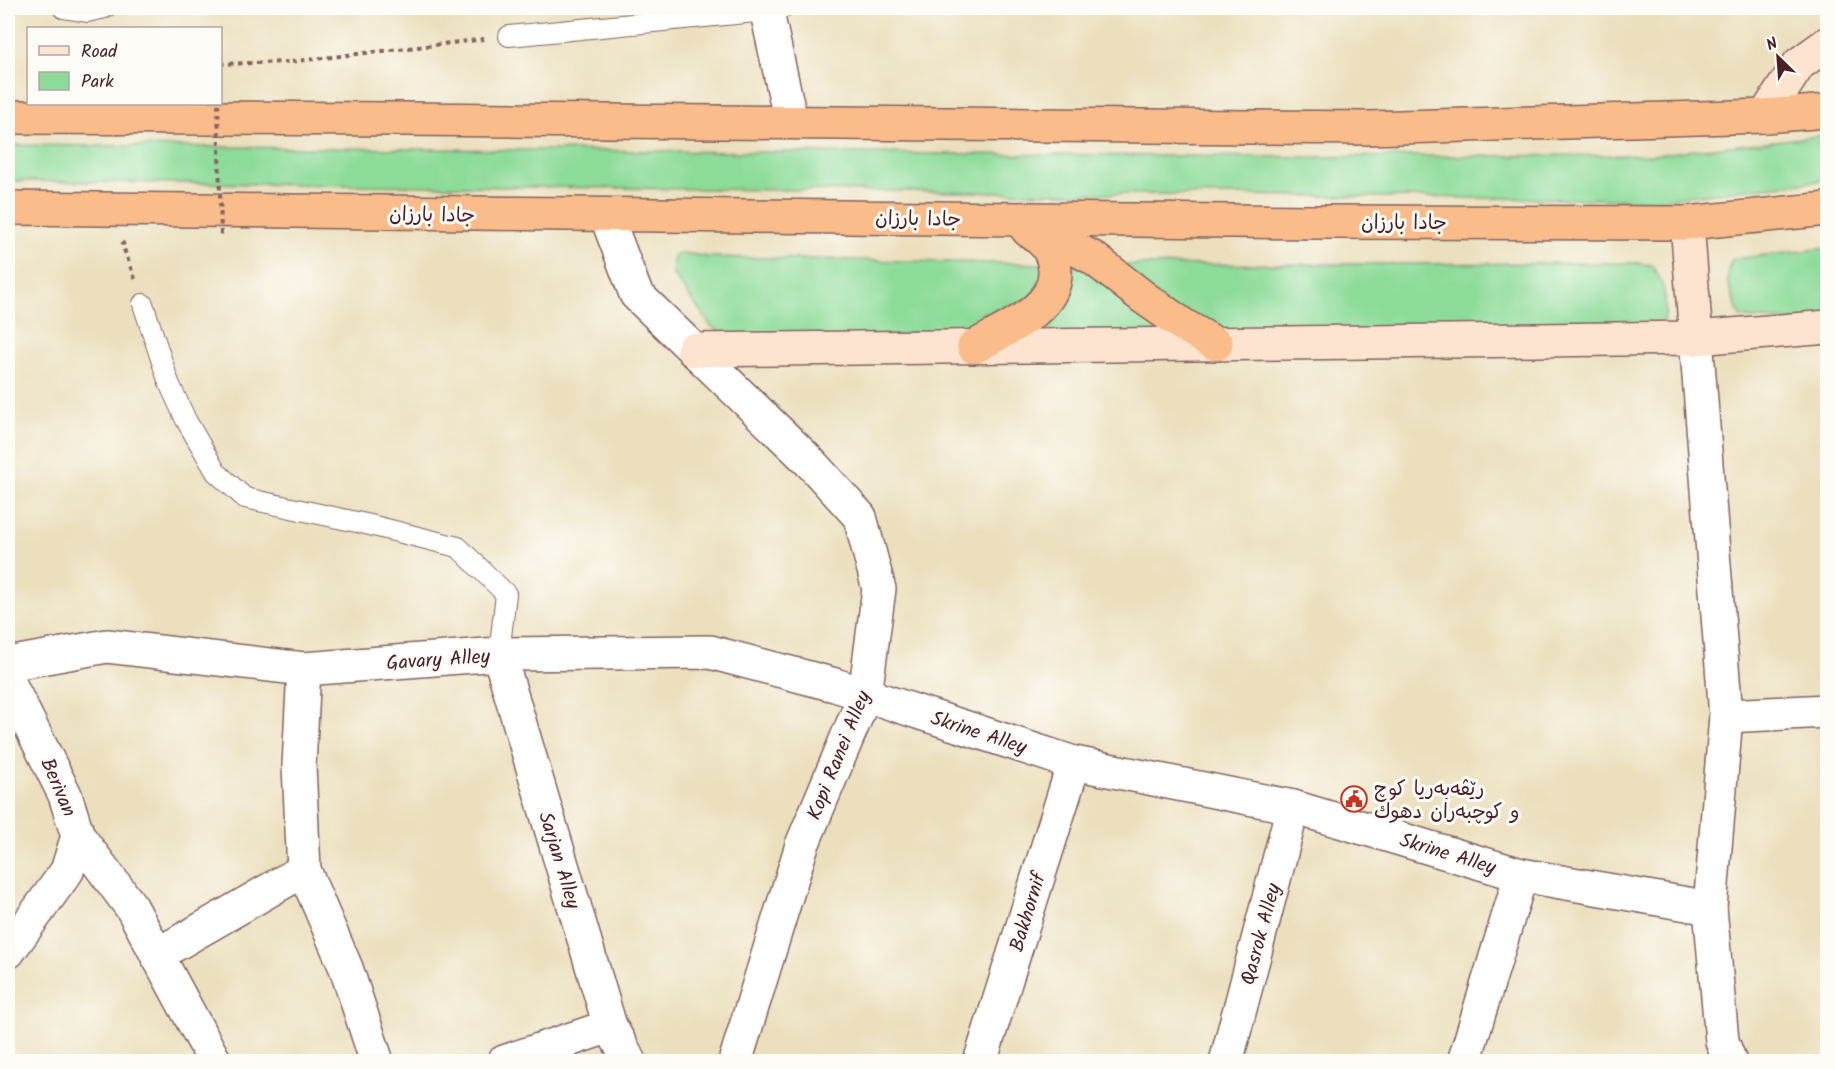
<svg xmlns="http://www.w3.org/2000/svg" width="1835" height="1069" viewBox="0 0 1835 1069" font-family="Kalam,'Playpen Sans Arabic',sans-serif">
<style>
.green{fill:#8ddb99;stroke:#6c7d62;stroke-width:1.5}
.lines{fill:none;stroke-linecap:round;stroke-linejoin:round}
.lane-casing{stroke:#82625e;stroke-width:22}
.street-casing{stroke:#82625e;stroke-width:36}
.secondary-casing{stroke:#82625e;stroke-width:36}
.highway-casing{stroke:#82625e;stroke-width:36}
.path{stroke:#82625e;stroke-width:4;stroke-dasharray:4.5 4.5;stroke-linecap:butt}
.lane{stroke:#fff;stroke-width:20}
.street{stroke:#fff;stroke-width:33}
.secondary{stroke:#fde4d0;stroke-width:33}
.highway{stroke:#f9bc8a;stroke-width:33}
.path-bridge{stroke:#82625e;stroke-width:4;stroke-dasharray:4.5 4.5;stroke-linecap:butt}
.labels{text-anchor:middle;stroke-width:6;stroke-linejoin:round;paint-order:stroke}
.street-label{font-size:20px;fill:#4a1f2b;stroke:#fdfcf7}
.poi-label{font-size:20px;fill:#4a1f2b;stroke:#fdfcf7;text-anchor:start}
</style>
<rect width="100%" height="100%" fill="#fdfcf7"/>
<filter id="ink" filterUnits="userSpaceOnUse"><feTurbulence type="fractalNoise" baseFrequency=".0167" numOctaves="2"/><feDisplacementMap in="SourceGraphic" scale="12" xChannelSelector="R" yChannelSelector="G"/><feConvolveMatrix kernelMatrix="1 2 1 2 8 2 1 2 1" color-interpolation-filters="sRGB"/></filter>
<filter id="wash" filterUnits="userSpaceOnUse"><feTurbulence type="fractalNoise" baseFrequency=".008" numOctaves="4" result="noise"/><feDisplacementMap in="SourceGraphic" scale="24" xChannelSelector="R" yChannelSelector="G"/><feGaussianBlur stdDeviation="1.35" result="paint"/><feColorMatrix in="noise" values="0 0 0 0 0 0 0 0 0 0 0 0 0 0 0 0 0 1.4 0 .05"/><feComposite in="paint" operator="in"/></filter>
<g filter="url(#wash)">
<rect width="100%" height="100%" fill="#ebdfbd"/>
<!-- green -->
<g class="green">
<polygon points="1828,135 1827,180 1655,200 8,181 8,145 1279,157 1651,155"/>
<path d="M1827 248V323L1741 318C1734 300 1720 277 1733 259Z"/>
<polygon points="684,253 707,257 1050,264 1051,282 992,332 735,343 711,326 672,273 674,255"/>
<path d="M1637 263 1651 265C1668 285 1667 307 1663 332L1214 339 1110 265Z"/>
<polygon points="1059,266 1097,266 1194,336 987,343"/>
</g>
</g>
<g filter="url(#ink)">
<g class="lines">
<!-- lane casing -->
<g class="lane-casing">
<g id="lane">
<polyline points="63,8 87,12 105,8"/>
<polyline points="509,36 766,11 783,8"/>
<polyline points="143,304 169,383 186,420 216,472 245,498 366,524 458,547 506,594 499,654"/>
</g>
</g>
<!-- street casing -->
<g class="street-casing">
<g id="street">
<polyline points="766,8 791,122"/>
<polyline points="606,215 636,294 809,461 860,517 879,589 865,695 802,845 735,1062"/>
<polyline points="499,654 610,1026 630,1062"/>
<polyline points="8,664 107,646 304,669 499,654 710,652 835,685 1074,763 1293,807 1521,875 1710,908 1726,716 1696,338"/>
<polyline points="304,669 299,766 304,870 346,968 377,1062"/>
<polyline points="8,681 65,795 78,836 67,871 8,952"/>
<polyline points="1726,716 1828,711"/>
<polyline points="78,836 132,908 215,1062"/>
<polyline points="1710,908 1722,1041 1730,1062"/>
<polyline points="157,955 304,870"/>
<polyline points="504,1062 610,1026"/>
<polyline points="980,1062 1074,763"/>
<polyline points="1226,1062 1293,807"/>
<polyline points="1464,1062 1521,875"/>
</g>
</g>
<!-- secondary casing -->
<g class="secondary-casing">
<g id="secondary">
<polyline points="1765,116 1799,64 1828,43"/>
<polyline points="1687,223 1696,338"/>
<polyline points="693,350 1696,338 1828,327"/>
</g>
</g>
<!-- highway casing -->
<g class="highway-casing">
<g id="highway">
<polyline points="8,117 403,119 1368,128 1765,116 1828,111"/>
<polyline points="8,208 1315,222 1687,223 1828,209"/>
<polyline points="1024,225 1053,237 1093,258 1143,297 1183,325 1216,344"/>
<path d="M974 347C1003 330 1057 310 1055 271 1054 251 1044 240 1028 230"/>
</g>
</g>
<!-- path -->
<g class="path">
<polyline points="220,64 289,62 485,39"/>
<polyline points="125,243 122,244 135,279"/>
</g>
<!-- lane -->
<use href="#lane" class="lane"/>
<!-- street -->
<use href="#street" class="street"/>
<!-- secondary -->
<use href="#secondary" class="secondary"/>
<!-- highway -->
<use href="#highway" class="highway"/>
<!-- path-bridge -->
<polyline class="path-bridge" points="218,104 221,236"/>
</g>
</g>
<!-- icons -->
<defs>
<g id="civic-ring" transform="scale(1.35)"><circle r="9.5" fill="#fdfcf7" stroke="#c8321e" stroke-width="1.5"/><path d="M-.6-6.5H3V-4.5H.6V-3L4-1V1h2V6H-6V1h2V-1L-.6-3ZM-1.2 2.5V6h2.4V2.5Z" fill="#c8321e"/></g>
</defs>
<g fill-rule="evenodd">
<use href="#civic-ring" x="1354" y="799"/>
</g>
<g class="labels">
<!-- street labels -->
<g class="street-label">
<text transform="translate(432 214) rotate(1)" y="7">جادا بارزان</text>
<text transform="translate(918 218) rotate(1)" y="7">جادا بارزان</text>
<text x="1404" y="229">جادا بارزان</text>
<text transform="translate(438 659) rotate(-4)" y="7">Gavary Alley</text>
<text transform="translate(979 732) rotate(18)" y="7">Skrine Alley</text>
<text transform="translate(838 755) rotate(-68)" y="7">Kopi Ranei Alley</text>
<text transform="translate(59 787) rotate(67)" y="7">Berivan</text>
<text transform="translate(1448 853) rotate(17)" y="7">Skrine Alley</text>
<text transform="translate(560 860) rotate(73)" y="7">Sarjan Alley</text>
<text transform="translate(1027 912) rotate(-73)" y="7">Bakhornif</text>
<text transform="translate(1260 934) rotate(-75)" y="7">Qasrok Alley</text>
</g>
<!-- poi labels -->
<g class="poi-label">
<text x="1374" y="795">رێڤه‌به‌ریا كوچ<tspan x="1374" dy="23">و كوچبه‌ران دهوك</tspan></text>
</g>
</g>
<!-- margin -->
<rect width="1835" height="1069" fill="none" stroke="#fdfcf7" stroke-width="30"/>
<!-- legend -->
<rect x="27" y="27" width="195" height="78" fill="#fdfcf7" stroke="#b5a4a5" stroke-width="1.5"/>
<rect x="39" y="46" width="30" height="9" fill="#fde4d0" stroke="#b5a4a5" stroke-width="1.5"/>
<text x="81" y="57" font-size="18" fill="#4a1f2b">Road</text>
<rect x="39" y="72" width="30" height="18" fill="#8ddb99" stroke="#b5a4a5" stroke-width="1.5"/>
<text x="81" y="87" font-size="18" fill="#4a1f2b">Park</text>
<!-- north arrow -->
<g transform="translate(1778 57) rotate(335)" stroke="#fdfcf7" stroke-width="4.5" paint-order="stroke">
<path d="M0-4.5L10 22L0 15L-10 22Z" fill="#4a1f2b"/>
<text y="-9" font-size="16" font-weight="bold" text-anchor="middle" fill="#4a1f2b">N</text>
</g>
</svg>
